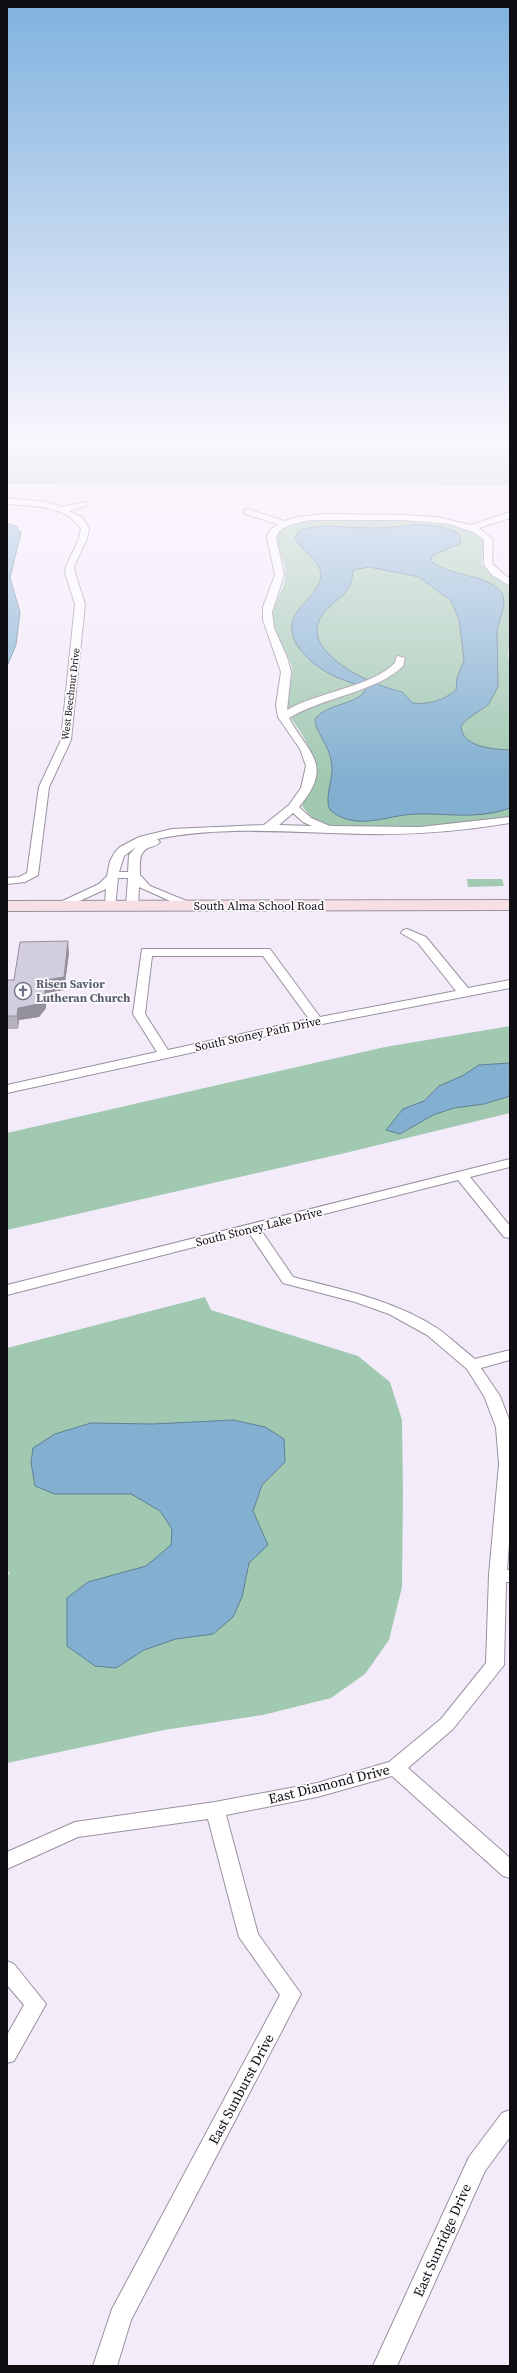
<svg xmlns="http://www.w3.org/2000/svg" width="517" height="2373" viewBox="0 0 517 2373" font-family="'Source Serif 4',serif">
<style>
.green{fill:#a1c9b2}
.water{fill:#83b0d0;stroke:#607f97;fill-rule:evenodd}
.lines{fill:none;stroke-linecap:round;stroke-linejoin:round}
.minor-casing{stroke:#99919f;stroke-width:2}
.secondary-casing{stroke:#99919f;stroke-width:2}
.minor{fill:#fff;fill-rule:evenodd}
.secondary{fill:#f6e0e6;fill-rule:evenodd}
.wall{fill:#b5b1bf}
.shaded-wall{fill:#94909b}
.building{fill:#d3cede;stroke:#94909b}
.labels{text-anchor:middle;stroke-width:3.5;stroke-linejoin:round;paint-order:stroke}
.far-street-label{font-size:10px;fill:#100d12;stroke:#fdfbfe}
.street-label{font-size:12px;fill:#100d12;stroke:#fdfbfe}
.worship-label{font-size:12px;font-weight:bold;fill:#5b616d;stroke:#fdfbfe;text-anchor:start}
.near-street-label{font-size:14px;fill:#100d12;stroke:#fdfbfe}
</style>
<rect width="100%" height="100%" fill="#f3ebfa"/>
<!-- green -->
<g class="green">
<polygon points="7,446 510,446 510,485 7,484"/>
<path d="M376 519C397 519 473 519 483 540 486 548 482 555 482 564L491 575 510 587V641L508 654 510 666V817C465 824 421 828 375 828 359 828 342 829 326 825 315 822 309 815 302 806 319 774 319 761 299 730 294 722 288 716 286 706 284 695 293 682 292 670 290 655 280 644 275 631 266 608 282 598 285 579 288 561 274 548 278 532 306 513 344 520 376 519Z"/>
<polygon points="467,879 502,879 504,886 468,887"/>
<polygon points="510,1026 510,1113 341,1154 7,1230 7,1133 385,1047"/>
<polygon points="205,1297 211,1310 358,1356 390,1382 402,1420 403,1494 402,1587 389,1640 365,1674 331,1698 263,1715 164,1730 7,1763 7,1575 10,1574 7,1570 7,1348"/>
</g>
<!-- water -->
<g class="water">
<polygon points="7,523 16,526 21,533 10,578 20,612 16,645 7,666"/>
<path d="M319 526C338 526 356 528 375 528 403 528 435 518 460 535L461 543 432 556 431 561C451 578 486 572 503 594L504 606 497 630 498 687 488 705 466 720 461 726C462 748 494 749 510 750V808C476 820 450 813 416 814 386 815 356 832 330 810 324 798 333 780 332 766 331 760 330 753 327 748 323 738 315 729 315 719 327 703 354 706 365 691L362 687C352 682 340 680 330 674 307 662 277 634 300 608 308 599 321 587 321 574 320 559 300 551 295 537L300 530ZM369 567 419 577 451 601 459 619 464 660 457 678 456 690C444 700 429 705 413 703 409 700 406 695 402 692 397 690 390 689 385 687 359 678 298 648 323 614 336 597 352 596 353 570Z"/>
<polygon points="510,1063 510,1096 484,1104 454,1108 433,1115 400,1134 386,1130 403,1109 424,1101 439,1086 462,1076 479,1065"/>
<polygon points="233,1420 265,1427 284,1439 285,1462 262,1485 253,1511 268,1545 249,1563 242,1597 233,1617 213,1634 176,1639 144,1650 116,1668 95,1666 67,1646 67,1598 88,1582 146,1566 171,1545 172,1529 160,1511 131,1494 55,1494 35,1486 31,1462 33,1448 55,1434 91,1423 152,1424"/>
</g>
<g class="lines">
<!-- minor casing -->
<g class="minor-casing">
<g id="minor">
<path d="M7 498 46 502 62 507 85 502V506L69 511 83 518 89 529 87 539 74 566 75 573 85 604 71 740 49 787 38 875 25 882 7 884V878L19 877 27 873 39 787 61 740 75 604 65 573 66 566 79 539 81 529C67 505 31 506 7 504Z"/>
<path d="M248 509 284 521 298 517 325 514 404 515 436 517 471 525 510 512V518L479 528 492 539C494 548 491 556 493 565L510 579V586L492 575 484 565V540L475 533 450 524 404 520H311L289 525 280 530 276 537 284 575 272 612 274 628 287 657 291 672 287 710C318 692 371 687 395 663L397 656 405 658 403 666C377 692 323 697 289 718 308 754 335 764 299 807L311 818 330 826 420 827 510 817V823C462 831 414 835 365 834 297 833 225 825 157 839L160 842C157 846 153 846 148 848 138 853 140 865 140 875L150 886 194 904 196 906 194 908H186L139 887 138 906 132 910 128 908 126 906 128 878H118L115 908 111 910 105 906 106 889 64 908H56L54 906 56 904 99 884 107 876 110 861 115 852 120 847 139 837 172 829 264 825 289 805 301 788 306 766 300 749 278 717 276 705 281 672 263 620V607L275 575 267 537 270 530 278 524 245 514V510ZM293 813 303 822 312 826 279 825ZM136 847 129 855 128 872H119L124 856Z"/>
<path d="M407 929 426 937 468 988 510 980V988L317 1025 7 1093V1085L157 1052 133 1014 142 949H270L320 1017 456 991 418 943 401 933 403 930ZM152 956H263L309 1019 168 1050 145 1014Z"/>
<path d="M510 1159V1167L470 1177 510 1226V1238L504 1237 458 1180 261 1230 293 1277C343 1290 393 1300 437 1328 450 1337 462 1349 475 1359L510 1350V1360L481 1368 500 1396 510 1422V1530L507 1570H510V1582H506L504 1665 453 1729 408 1768 510 1858V1878L503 1876 392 1776 317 1797 226 1815 258 1934 301 1994 131 2320 117 2366H93L112 2309 280 1995 239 1937 208 1819 78 1837 7 1869V1852L75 1822 215 1802 317 1783 389 1762 441 1719 486 1663 489 1575 499 1464 496 1427 484 1396 467 1369 427 1335 389 1314 355 1302 283 1283 249 1233 7 1295V1285Z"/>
<polygon points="7,1961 14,1964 46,2004 14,2061 7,2063 7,2035 24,2005 7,1985"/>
<polygon points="510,2110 510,2137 485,2171 397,2366 373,2366 469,2157 502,2113"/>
</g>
</g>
<!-- secondary casing -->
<g class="secondary-casing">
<polygon id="secondary" points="510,900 510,910 7,911 7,901"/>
</g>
<!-- minor -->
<use href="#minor" class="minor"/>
<!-- secondary -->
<use href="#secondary" class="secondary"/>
</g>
<!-- wall -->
<polygon class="wall" points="69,953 64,990 46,993 46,1008 39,1017 19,1020 18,1029 7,1029 7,980 14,980"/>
<!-- shaded-wall -->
<polygon class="shaded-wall" points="68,941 69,953 64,990 46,993 46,1008 39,1017 19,1020 18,1029 17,1016 18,1008 45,980"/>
<!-- building -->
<polygon class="building" points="68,941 64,977 45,980 45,995 38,1004 18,1008 17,1016 7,1016 7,980 14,980 20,942"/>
<!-- sky -->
<linearGradient id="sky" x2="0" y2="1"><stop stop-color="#7fb2de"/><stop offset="0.57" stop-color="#faf6fd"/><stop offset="1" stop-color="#faf6fd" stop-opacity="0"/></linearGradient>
<rect width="517" height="778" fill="url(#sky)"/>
<!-- icons -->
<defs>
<g id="church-ring" transform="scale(0.9)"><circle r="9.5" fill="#fdfbfe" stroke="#6b7280" stroke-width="1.5"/><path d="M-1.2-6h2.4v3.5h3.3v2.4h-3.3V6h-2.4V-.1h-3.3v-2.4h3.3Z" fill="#6b7280"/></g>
</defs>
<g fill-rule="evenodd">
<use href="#church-ring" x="23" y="991"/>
</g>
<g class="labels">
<!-- far-street labels -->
<g class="far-street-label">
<text transform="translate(70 694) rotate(-83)" y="4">West Beechnut Drive</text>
</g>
<!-- street labels -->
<g class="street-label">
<text x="259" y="910">South Alma School Road</text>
<text transform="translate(258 1034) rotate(-12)" y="4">South Stoney Path Drive</text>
<text transform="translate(259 1227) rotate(-14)" y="4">South Stoney Lake Drive</text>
</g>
<!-- worship labels -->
<g class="worship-label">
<text x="36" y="988">Risen Savior<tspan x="36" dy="14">Lutheran Church</tspan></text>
</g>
<!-- near-street labels -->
<g class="near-street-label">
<text transform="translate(329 1784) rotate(-14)" y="5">East Diamond Drive</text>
<text transform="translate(241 2089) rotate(-62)" y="5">East Sunburst Drive</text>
<text transform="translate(442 2240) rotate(-66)" y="5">East Sunridge Drive</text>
</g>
</g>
<!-- border -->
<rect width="517" height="2373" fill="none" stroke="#100d12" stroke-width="16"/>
</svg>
